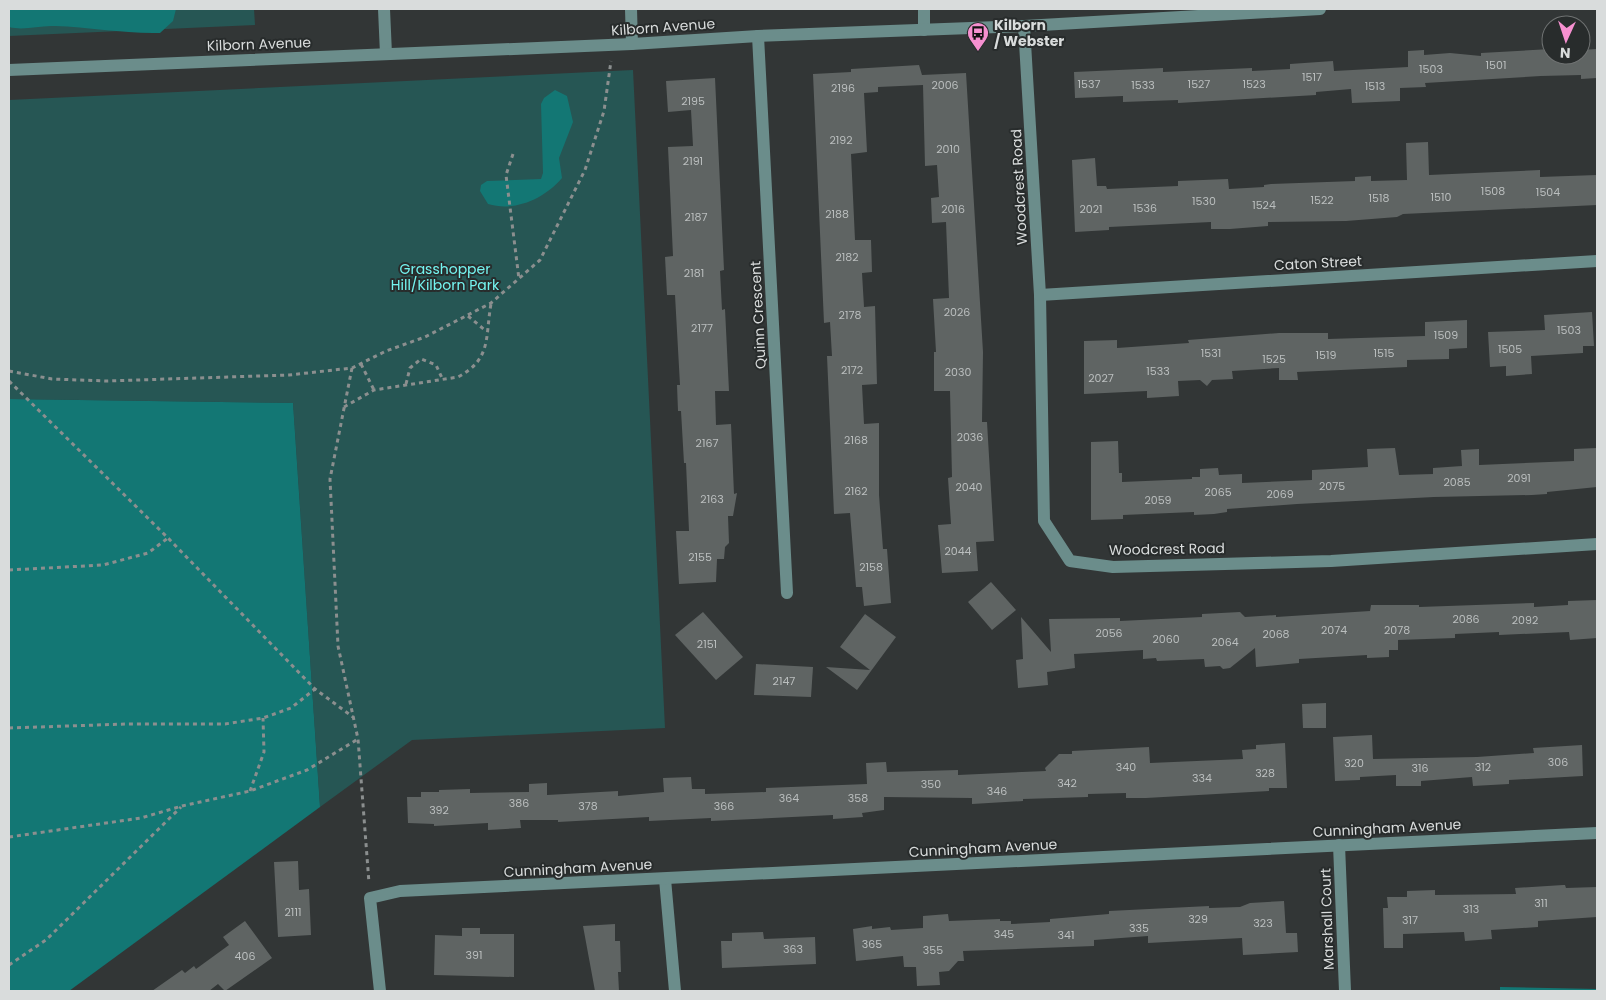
<svg xmlns="http://www.w3.org/2000/svg" width="1606" height="1000" viewBox="0 0 1606 1000" font-family="Poppins,sans-serif">
<style>
.green{fill:#265654}
.forest{fill:#137774}
.building{fill:#5f6463}
.lines{fill:none;stroke-linecap:round;stroke-linejoin:round}
.path{stroke:#8b8f8f;stroke-width:3;stroke-dasharray:4 4;stroke-linecap:butt}
.minor{stroke:#6b8d8b;stroke-width:12}
.labels{text-anchor:middle;stroke-width:4;stroke-linejoin:round;paint-order:stroke}
.number-label{font-size:11px;fill:#babebe}
.poi-label{font-size:14px;font-weight:bold;fill:#d9dcdc;stroke:#282c2c;text-anchor:start}
.street-label{font-size:14px;fill:#d9dcdc;stroke:#282c2c}
.park-label{font-size:14px;fill:#74f4f0;stroke:#282c2c}
</style>
<rect width="100%" height="100%" fill="#323636"/>
<!-- green -->
<g class="green">
<polygon points="9,9 254,9 255,25 9,36"/>
<polygon points="633,70 665,728 412,740 320,807 293,403 9,399 9,100"/>
</g>
<!-- forest -->
<g class="forest">
<path d="M9 9H176L173 21 160 33C125 34 90 27 55 26 39 25 25 31 9 27Z"/>
<path d="M555 90 567 96 573 122 559 158 562 178C544 199 515 212 488 204L480 191 481 185 487 181 541 179 543 173 541 104 544 98Z"/>
<polygon points="9,399 293,403 320,807 69,991 9,991"/>
<polygon points="1500,987 1597,989 1597,991 1500,991"/>
</g>
<!-- building -->
<g class="building">
<polygon points="1551,49 1551,55 1581,55 1581,50 1597,49 1597,78 1581,79 1581,75 1541,76 1425,83 1426,87 1400,88 1400,101 1352,103 1351,89 1316,92 1316,95 1178,103 1178,100 1123,102 1123,96 1075,98 1074,72 1163,68 1163,72 1252,68 1252,71 1290,69 1290,64 1333,61 1334,71 1408,67 1408,51 1424,50 1424,55 1450,53 1481,56 1481,53"/>
<polygon points="919,65 922,75 966,73 983,352 982,422 987,422 994,541 976,542 978,571 942,573 938,525 951,524 948,478 952,477 950,391 934,391 934,352 936,352 933,299 949,298 946,222 932,223 931,198 939,197 937,165 925,166 923,85 878,87 878,92 864,93 867,152 851,154 855,240 871,240 872,272 862,273 864,307 875,306 877,384 862,385 864,424 879,423 879,495 883,549 887,549 891,603 864,606 862,587 856,587 850,513 834,514 827,356 832,356 830,322 824,323 813,74 851,72 851,69"/>
<polygon points="715,78 724,270 720,271 722,310 725,309 729,391 715,391 716,425 731,424 734,494 737,493 733,516 728,516 729,543 725,547 724,559 717,559 716,582 679,584 676,531 689,531 686,463 684,463 681,411 678,411 677,385 680,385 675,295 667,295 665,257 673,256 668,147 693,146 691,110 668,112 666,81"/>
<polygon points="1428,142 1429,175 1540,170 1540,177 1597,175 1597,205 1403,214 1397,217 1346,221 1268,222 1268,226 1230,229 1211,229 1211,222 1109,227 1109,230 1075,232 1072,160 1095,158 1097,186 1106,186 1107,189 1178,186 1178,181 1228,179 1229,189 1264,187 1264,185 1271,184 1355,181 1355,177 1371,176 1371,181 1407,180 1406,143"/>
<polygon points="1592,312 1594,346 1583,346 1583,353 1531,356 1532,374 1506,376 1506,366 1490,367 1488,332 1545,330 1544,315"/>
<polygon points="1467,320 1467,348 1449,349 1449,359 1407,360 1407,367 1297,372 1298,380 1279,380 1279,368 1232,371 1233,379 1212,380 1207,386 1200,380 1178,381 1179,396 1147,398 1147,391 1084,394 1084,341 1117,340 1117,348 1189,343 1188,340 1279,333 1328,333 1328,339 1425,336 1425,322"/>
<polygon points="1118,441 1119,473 1122,473 1122,482 1192,479 1192,477 1200,477 1200,469 1218,468 1219,475 1242,474 1242,483 1312,480 1312,470 1368,467 1367,449 1395,448 1399,475 1433,474 1433,468 1462,466 1461,450 1479,449 1479,465 1574,461 1574,449 1597,448 1597,487 1547,492 1547,494 1532,495 1434,497 1297,504 1227,509 1227,512 1214,514 1194,515 1194,512 1123,515 1123,519 1091,520 1091,442"/>
<polygon points="991,582 1016,610 992,630 968,602"/>
<polygon points="1597,600 1597,638 1570,640 1569,632 1499,635 1499,632 1455,634 1455,638 1398,640 1398,650 1389,650 1389,657 1367,658 1367,655 1299,659 1299,663 1256,667 1255,648 1230,668 1223,669 1220,666 1205,667 1204,659 1157,661 1156,658 1143,659 1143,650 1074,654 1075,668 1047,672 1048,685 1018,688 1016,660 1023,659 1021,617 1051,652 1049,619 1120,618 1120,621 1202,617 1202,614 1240,612 1245,617 1276,615 1276,617 1370,611 1371,605 1419,605 1419,607 1534,603 1534,607 1568,605 1568,601"/>
<polygon points="703,612 743,657 716,680 675,635"/>
<polygon points="865,614 896,637 857,690 826,667 870,670 840,647"/>
<polygon points="756,664 813,667 811,697 754,695"/>
<polygon points="1326,703 1326,728 1303,728 1302,704"/>
<polygon points="1372,735 1373,759 1477,757 1534,753 1533,748 1582,745 1583,776 1509,780 1509,784 1473,786 1472,777 1421,781 1421,786 1396,786 1396,775 1360,777 1360,780 1335,781 1333,737"/>
<polygon points="1285,743 1287,788 1269,788 1269,791 1146,798 1126,798 1126,793 1088,794 1088,797 1023,799 1023,801 972,804 972,798 884,797 884,810 862,813 863,817 833,819 833,815 711,821 711,818 649,821 649,817 558,822 558,820 520,820 521,828 488,830 488,823 434,826 434,824 408,823 407,797 421,797 421,792 439,792 439,790 470,789 470,793 529,792 529,784 547,783 547,795 618,791 618,796 664,792 663,778 691,777 692,789 705,789 705,794 766,792 766,788 867,784 866,763 886,762 887,772 958,770 958,775 1046,771 1045,768 1059,754 1072,754 1072,751 1149,747 1150,763 1243,759 1242,750 1256,749 1256,745"/>
<polygon points="298,861 299,890 309,889 311,935 278,937 274,862"/>
<polygon points="1563,885 1565,885 1566,888 1597,887 1597,917 1538,921 1538,927 1491,930 1492,939 1465,941 1464,932 1403,934 1403,948 1384,948 1383,908 1388,908 1387,897 1407,897 1407,891 1435,890 1435,895 1516,894 1515,888"/>
<polygon points="1284,901 1286,933 1297,933 1298,952 1243,955 1242,938 1148,943 1148,936 1094,940 1094,946 963,951 964,961 958,961 949,971 939,972 940,985 917,986 916,967 904,967 903,956 856,961 853,929 872,926 872,929 890,927 891,930 923,928 923,916 948,914 949,921 1000,919 1000,921 1011,921 1011,924 1050,922 1050,919 1109,914 1109,911 1209,906 1209,908 1240,907 1250,903"/>
<polygon points="245,921 272,958 225,991 218,984 209,991 152,991 182,970 185,973 194,966 196,969 229,945 223,937"/>
<polygon points="615,924 615,941 620,941 621,972 618,972 619,991 595,991 583,926"/>
<polygon points="462,928 480,928 480,934 514,934 514,977 434,975 435,935 462,936"/>
<polygon points="763,932 764,939 815,937 816,964 722,968 721,941 732,941 732,933"/>
</g>
<g class="lines">
<!-- path -->
<g class="path">
<polyline points="513,154 506,175 519,279"/>
<polyline points="468,316 486,331"/>
<polyline points="361,364 374,390"/>
<polyline points="352,368 330,479 338,646 358,739 369,883"/>
<polyline points="9,371 52,379 107,381 289,375 352,368 386,351 425,337 491,303 540,260 585,170 604,111 611,61"/>
<polyline points="9,381 168,538 315,689 353,717"/>
<polyline points="406,384 410,368 421,359 436,365 442,378"/>
<path d="M344 407 374 390 458 377C492 359 485 337 491 304"/>
<polyline points="9,570 103,565 148,553 168,538"/>
<polyline points="9,728 126,724 225,724 263,718 291,708 315,689"/>
<polyline points="250,791 264,752 263,718"/>
<polyline points="9,837 141,818 182,806 250,791 307,770 358,739"/>
<polyline points="9,965 46,940 181,807"/>
</g>
<!-- minor -->
<g class="minor">
<polyline points="384,9 386,54"/>
<polyline points="631,9 632,44"/>
<polyline points="1024,26 1040,295 1044,521 1070,561 1113,567 1331,561 1597,544"/>
<polyline points="924,30 924,9"/>
<polyline points="758,36 787,593"/>
<polyline points="9,70 632,44 758,36 1024,26 1320,9"/>
<polyline points="1040,295 1597,261"/>
<polyline points="1339,845 1345,991"/>
<polyline points="665,879 675,991"/>
<polyline points="380,991 370,898 400,891 1597,833"/>
</g>
</g>
<!-- icons -->
<defs>
<g id="bus-pin" transform="scale(1.125)"><path d="M0 17L-7.5 6A9.5 9.5 0 1 1 7.5 6Z" fill="#f690d0" stroke="#282c2c"/><path d="M-5-6H5V4H4V6H2V4H-2V6H-4V4H-5ZM-3.5-4V0h7V-4ZM-3.5 1.2v1.5H-2V1.2ZM2 1.2v1.5H3.5V1.2Z" fill="#111"/></g>
</defs>
<g fill-rule="evenodd">
<use href="#bus-pin" x="978" y="33"/>
</g>
<g class="labels">
<!-- number labels -->
<g class="number-label">
<text x="1496" y="69">1501</text>
<text x="1431" y="73">1503</text>
<text x="1312" y="81">1517</text>
<text x="1089" y="88">1537</text>
<text x="1199" y="88">1527</text>
<text x="1254" y="88">1523</text>
<text x="945" y="89">2006</text>
<text x="1143" y="89">1533</text>
<text x="1375" y="90">1513</text>
<text x="843" y="92">2196</text>
<text x="693" y="105">2195</text>
<text x="841" y="144">2192</text>
<text x="948" y="153">2010</text>
<text x="693" y="165">2191</text>
<text x="1493" y="195">1508</text>
<text x="1548" y="196">1504</text>
<text x="1441" y="201">1510</text>
<text x="1379" y="202">1518</text>
<text x="1322" y="204">1522</text>
<text x="1204" y="205">1530</text>
<text x="1264" y="209">1524</text>
<text x="1145" y="212">1536</text>
<text x="953" y="213">2016</text>
<text x="1091" y="213">2021</text>
<text x="837" y="218">2188</text>
<text x="696" y="221">2187</text>
<text x="847" y="261">2182</text>
<text x="694" y="277">2181</text>
<text x="957" y="316">2026</text>
<text x="850" y="319">2178</text>
<text x="702" y="332">2177</text>
<text x="1569" y="334">1503</text>
<text x="1446" y="339">1509</text>
<text x="1510" y="353">1505</text>
<text x="1211" y="357">1531</text>
<text x="1384" y="357">1515</text>
<text x="1326" y="359">1519</text>
<text x="1274" y="363">1525</text>
<text x="852" y="374">2172</text>
<text x="1158" y="375">1533</text>
<text x="958" y="376">2030</text>
<text x="1101" y="382">2027</text>
<text x="970" y="441">2036</text>
<text x="856" y="444">2168</text>
<text x="707" y="447">2167</text>
<text x="1519" y="482">2091</text>
<text x="1457" y="486">2085</text>
<text x="1332" y="490">2075</text>
<text x="969" y="491">2040</text>
<text x="856" y="495">2162</text>
<text x="1218" y="496">2065</text>
<text x="1280" y="498">2069</text>
<text x="712" y="503">2163</text>
<text x="1158" y="504">2059</text>
<text x="958" y="555">2044</text>
<text x="700" y="561">2155</text>
<text x="871" y="571">2158</text>
<text x="1466" y="623">2086</text>
<text x="1525" y="624">2092</text>
<text x="1334" y="634">2074</text>
<text x="1397" y="634">2078</text>
<text x="1109" y="637">2056</text>
<text x="1276" y="638">2068</text>
<text x="1166" y="643">2060</text>
<text x="1225" y="646">2064</text>
<text x="707" y="648">2151</text>
<text x="784" y="685">2147</text>
<text x="1558" y="766">306</text>
<text x="1354" y="767">320</text>
<text x="1126" y="771">340</text>
<text x="1483" y="771">312</text>
<text x="1420" y="772">316</text>
<text x="1265" y="777">328</text>
<text x="1202" y="782">334</text>
<text x="1067" y="787">342</text>
<text x="931" y="788">350</text>
<text x="997" y="795">346</text>
<text x="789" y="802">364</text>
<text x="858" y="802">358</text>
<text x="519" y="807">386</text>
<text x="588" y="810">378</text>
<text x="724" y="810">366</text>
<text x="439" y="814">392</text>
<text x="1541" y="907">311</text>
<text x="1471" y="913">313</text>
<text x="293" y="916">2111</text>
<text x="1198" y="923">329</text>
<text x="1410" y="924">317</text>
<text x="1263" y="927">323</text>
<text x="1139" y="932">335</text>
<text x="1004" y="938">345</text>
<text x="1066" y="939">341</text>
<text x="872" y="948">365</text>
<text x="793" y="953">363</text>
<text x="933" y="954">355</text>
<text x="474" y="959">391</text>
<text x="245" y="960">406</text>
</g>
<!-- poi labels -->
<g class="poi-label">
<text x="994" y="30">Kilborn<tspan x="994" dy="16">/ Webster</tspan></text>
</g>
<!-- street labels -->
<g class="street-label">
<text transform="translate(663 27) rotate(-4)" y="5">Kilborn Avenue</text>
<text transform="translate(259 44) rotate(-2)" y="5">Kilborn Avenue</text>
<text transform="translate(1019 187) rotate(-93)" y="5">Woodcrest Road</text>
<text transform="translate(1318 263) rotate(-3)" y="5">Caton Street</text>
<text transform="translate(758 315) rotate(-93)" y="5">Quinn Crescent</text>
<text transform="translate(1167 549) rotate(-1)" y="5">Woodcrest Road</text>
<text transform="translate(1387 828) rotate(-3)" y="5">Cunningham Avenue</text>
<text transform="translate(983 848) rotate(-3)" y="5">Cunningham Avenue</text>
<text transform="translate(578 868) rotate(-3)" y="5">Cunningham Avenue</text>
<text transform="translate(1327 919) rotate(-92)" y="5">Marshall Court</text>
</g>
<!-- park labels -->
<g class="park-label">
<text x="445" y="274">Grasshopper<tspan x="445" dy="16">Hill/Kilborn Park</tspan></text>
</g>
</g>
<!-- border -->
<rect width="1606" height="1000" fill="none" stroke="#d9dcdc" stroke-width="20"/>
<!-- north arrow -->
<g transform="translate(1566 40) rotate(183)"><circle r="24" fill="#282c2c" stroke="#6f7272"/>
<path d="M0-4L9 19L0 12L-9 19Z" fill="#f690d0"/>
<text y="-8" font-size="14" font-weight="bold" text-anchor="middle" fill="#d9dcdc">N</text>
</g>
</svg>
